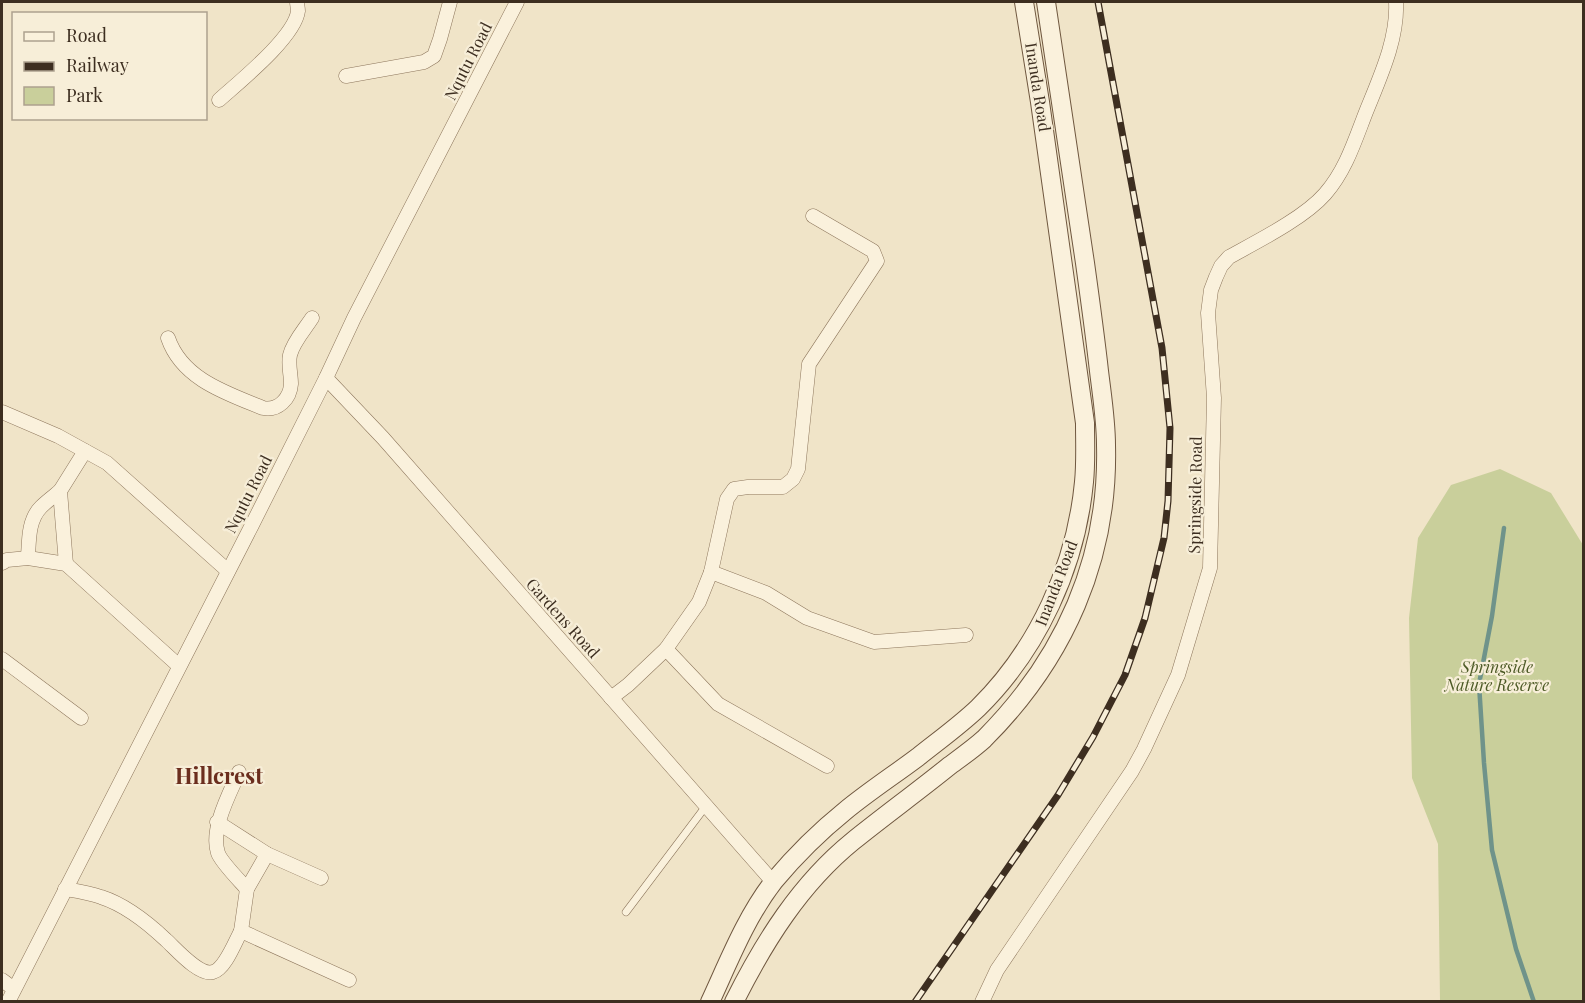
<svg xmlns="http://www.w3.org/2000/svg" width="1585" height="1003" viewBox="0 0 1585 1003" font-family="'Playfair Display',serif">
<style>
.green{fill:#c9cf9b}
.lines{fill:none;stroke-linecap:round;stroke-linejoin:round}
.stream{stroke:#6f938a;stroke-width:4.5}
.service-casing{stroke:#8d765c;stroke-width:8}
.minor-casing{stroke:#8d765c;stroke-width:15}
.secondary-casing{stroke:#6f573f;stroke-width:20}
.service{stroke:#faf1dc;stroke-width:7}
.minor{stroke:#faf1dc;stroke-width:14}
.secondary{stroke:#faf1dc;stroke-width:18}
.rail-casing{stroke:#3d2e20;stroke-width:7}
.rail{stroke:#f7eed8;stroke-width:4.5;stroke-dasharray:14;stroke-linecap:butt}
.labels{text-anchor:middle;stroke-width:4.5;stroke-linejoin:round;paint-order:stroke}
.street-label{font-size:16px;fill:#3d2e20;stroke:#f7eed8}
.park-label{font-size:16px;font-style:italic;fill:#4d5a26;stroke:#f7eed8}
.district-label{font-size:22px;font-weight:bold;fill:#6b2e1e;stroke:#f7eed8}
</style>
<rect width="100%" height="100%" fill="#f0e4c8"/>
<!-- green -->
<polygon class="green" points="1500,469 1551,493 1583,545 1583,1001 1440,1001 1438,844 1412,778 1409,618 1418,538 1451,485"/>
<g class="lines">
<!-- stream -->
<polyline class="stream" points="1504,528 1492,616 1479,684 1484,763 1492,850 1516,949 1534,1002"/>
<!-- service casing -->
<g class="service-casing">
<polyline id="service" points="626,912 706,806"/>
</g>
<!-- minor casing -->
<g class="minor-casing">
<g id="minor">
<polyline points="346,76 424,62 434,56 440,39 450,2"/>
<path d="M219 100C239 82 295 37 298 11 298 8 297 5 297 2"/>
<path d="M168 338C182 379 226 393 263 408 278 411 290 399 291 384 291 374 288 365 290 355 293 342 305 329 312 318"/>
<polyline points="326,378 383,438 773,882"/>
<polyline points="2,412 58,436 107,463 228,571"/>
<path d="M28 558C29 541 28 520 41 507 47 501 54 496 60 491"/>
<polyline points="2,563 7,560 28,558 66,564 179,666"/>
<polyline points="66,564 60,491 85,451"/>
<polyline points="711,572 766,593 807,618 874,642 966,635"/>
<polyline points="666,649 718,704 827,766"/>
<polyline points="2,659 81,718"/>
<polyline points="611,698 628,685 666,649 699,602 711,572 727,499 734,489 748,487 783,487 793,479 798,469 809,364 877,261 873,251 813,216"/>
<path d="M239 772C230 793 210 829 218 853 221 862 240 881 247 889"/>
<polyline points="217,822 267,854 321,878"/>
<path d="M65 889C77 891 90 893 101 897 126 905 147 922 166 940 176 949 199 976 213 972 225 969 235 942 241 931L349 980"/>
<polyline points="241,931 247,889 267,854"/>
<polyline points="2,980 14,989"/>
<polyline points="8,1002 252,525 326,378 354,318 517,2"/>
<path d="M982 1002 997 970 1132 771 1144 749 1178 675 1210 568 1214 398 1208 313 1211 290 1216 277 1221 266 1229 257C1258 241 1304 218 1325 194 1346 170 1355 140 1366 112 1380 77 1398 39 1396 2"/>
</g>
</g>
<!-- secondary casing -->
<g class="secondary-casing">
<g id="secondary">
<path d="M710 1002C729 961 746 917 774 881 795 856 819 832 845 811 868 792 894 775 918 757 938 741 959 726 978 708 1038 649 1076 566 1084 482 1086 463 1085 443 1085 423L1040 102 1024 2"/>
<path d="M734 1002C764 942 800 884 853 841 884 816 917 792 948 767 960 758 973 749 984 739 1064 659 1109 559 1106 445 1106 421 1102 396 1099 371 1095 335 1090 299 1085 263 1072 176 1059 89 1046 2"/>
</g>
</g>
<!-- service -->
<use href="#service" class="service"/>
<!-- minor -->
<use href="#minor" class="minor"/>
<!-- secondary -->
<use href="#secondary" class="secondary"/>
<!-- rail casing -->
<g class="rail-casing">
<polyline id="rail" points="915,1002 1058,795 1093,737 1125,675 1145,618 1164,538 1168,501 1170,428 1162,348 1098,2"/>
</g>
<!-- rail -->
<use href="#rail" class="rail"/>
</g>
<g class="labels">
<!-- street labels -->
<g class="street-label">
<text transform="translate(468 61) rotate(-63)" y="6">Nqutu Road</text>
<text transform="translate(1038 87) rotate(81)" y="6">Inanda Road</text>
<text transform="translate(248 494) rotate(-63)" y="6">Nqutu Road</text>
<text transform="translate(1195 495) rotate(-89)" y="6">Springside Road</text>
<text transform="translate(1056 583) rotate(-69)" y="6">Inanda Road</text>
<text transform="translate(563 618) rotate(48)" y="6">Gardens Road</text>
</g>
<!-- park labels -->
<g class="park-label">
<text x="1497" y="673">Springside<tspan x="1497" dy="18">Nature Reserve</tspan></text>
</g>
<!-- district labels -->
<g class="district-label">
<text x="219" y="784">Hillcrest</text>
</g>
</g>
<!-- border -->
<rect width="1585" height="1003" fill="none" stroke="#3d2e20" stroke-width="6"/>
<!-- legend -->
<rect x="12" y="12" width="195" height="108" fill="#f7eed8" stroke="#ada18e" stroke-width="1.5"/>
<rect x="24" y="32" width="30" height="9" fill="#faf1dc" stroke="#ada18e" stroke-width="1.5"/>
<text x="66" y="42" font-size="18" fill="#3d2e20">Road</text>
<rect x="24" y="62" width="30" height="9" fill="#3d2e20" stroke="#ada18e" stroke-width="1.5"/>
<text x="66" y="72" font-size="18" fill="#3d2e20">Railway</text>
<rect x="24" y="87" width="30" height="18" fill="#c9cf9b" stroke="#ada18e" stroke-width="1.5"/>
<text x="66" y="102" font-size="18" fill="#3d2e20">Park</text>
</svg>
